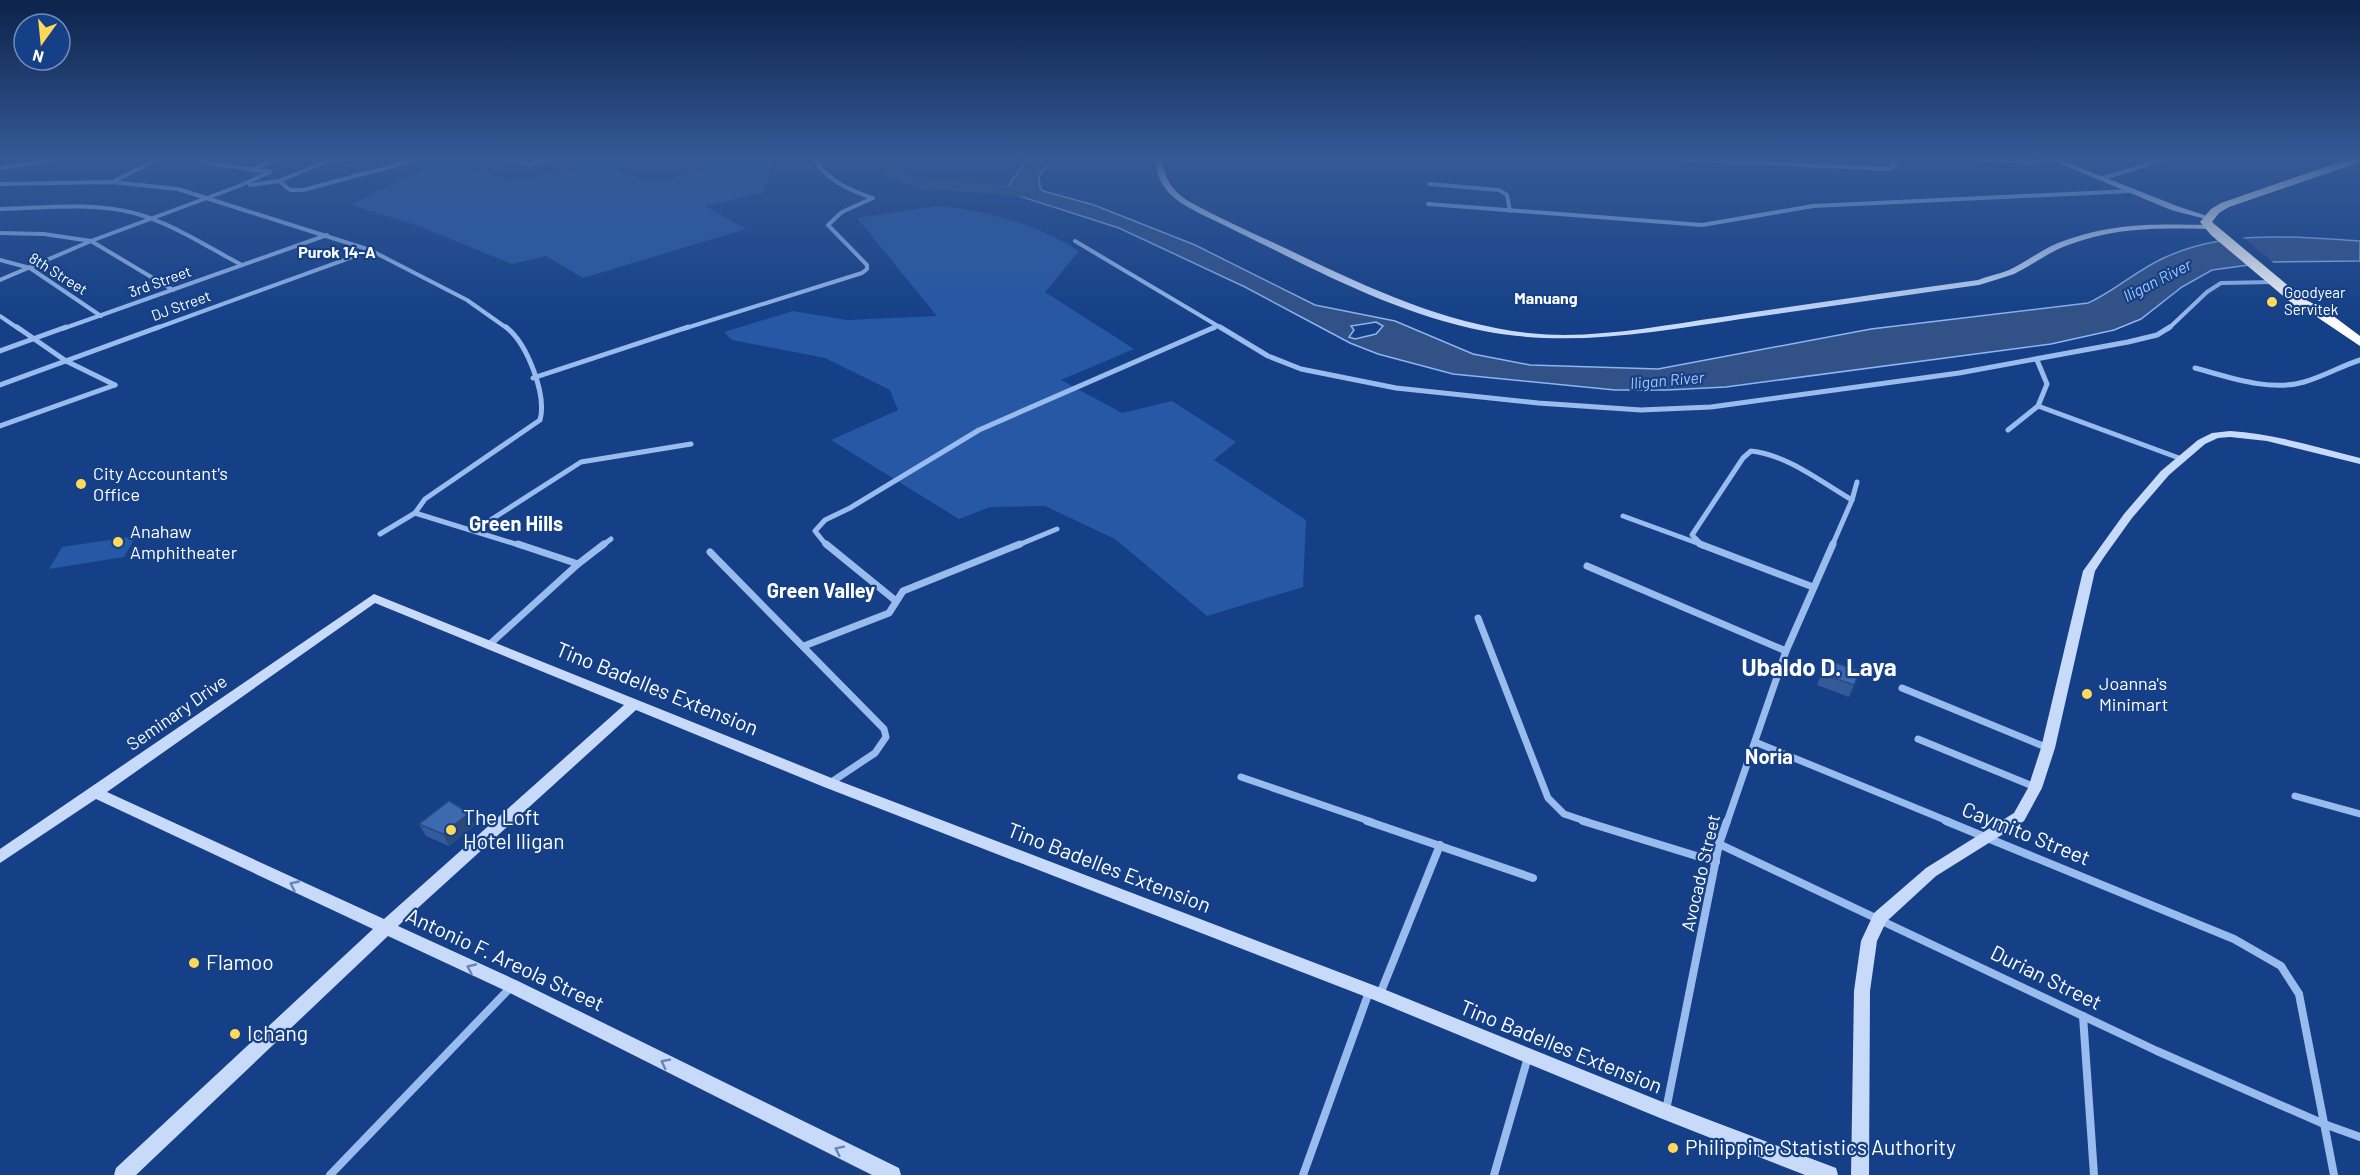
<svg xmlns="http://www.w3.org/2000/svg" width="2360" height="1175" viewBox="0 0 2360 1175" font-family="Barlow,sans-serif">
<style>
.green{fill:#2758a5}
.water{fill:#325186;stroke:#8cb5f1;stroke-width:1.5;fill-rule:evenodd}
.pier{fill:#154087}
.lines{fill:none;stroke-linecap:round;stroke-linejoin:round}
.river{fill:#325186;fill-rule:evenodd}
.street-far3{stroke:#9abbee;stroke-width:4}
.street-far2{stroke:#9abbee;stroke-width:5}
.street-far1{stroke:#9abbee;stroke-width:7}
.street{stroke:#9abbee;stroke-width:8}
.secondary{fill:#c7dafa;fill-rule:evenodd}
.highway{fill:#fff;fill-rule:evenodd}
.wall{fill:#345a98}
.shaded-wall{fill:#2b4a7c}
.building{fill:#3d69b1;stroke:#2b4a7c;stroke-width:1.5}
.oneway{stroke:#6585bb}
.poi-dot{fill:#ffd957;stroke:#154087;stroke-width:2}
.labels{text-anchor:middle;stroke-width:4.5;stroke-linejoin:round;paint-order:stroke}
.far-street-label{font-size:15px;fill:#fff;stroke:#154087}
.far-poi-label{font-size:15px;fill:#fff;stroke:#154087;text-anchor:start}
.far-neighbourhood-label{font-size:16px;font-weight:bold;fill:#fff;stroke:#154087}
.far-water-label{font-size:16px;font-style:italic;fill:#a6c5f6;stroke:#154087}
.poi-label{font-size:18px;fill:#fff;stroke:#154087;text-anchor:start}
.street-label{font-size:18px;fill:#fff;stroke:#154087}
.neighbourhood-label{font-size:20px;font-weight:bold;fill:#fff;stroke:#154087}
.near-street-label{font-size:21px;fill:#fff;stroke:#154087}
.near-poi-label{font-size:21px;fill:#fff;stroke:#154087;text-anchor:start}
.district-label{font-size:24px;font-weight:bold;fill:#fff;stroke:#154087}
</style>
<rect width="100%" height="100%" fill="#154087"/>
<!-- green -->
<g class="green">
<path d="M442 159 509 180 611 165C664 199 678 170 728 162 741 159 757 162 771 162L764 192 705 206 746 229 583 278 546 256 512 264 413 224 351 205Z"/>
<path d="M938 206C988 211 1036 224 1079 251L1045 292 1134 349 1061 380 1122 413 1172 401 1236 442 1214 460 1306 520 1303 587 1207 616 1115 539 1045 506 990 507 959 519 831 440 898 410 890 390 825 358 732 340 724 332 793 311 847 320 937 316 857 218Z"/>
<polygon points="136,536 124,557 49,569 62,547"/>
</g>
<!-- water -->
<path class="water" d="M1027 159H1053L1039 176 1040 188 1043 191 1094 205 1195 245 1315 305 1395 321 1473 354 1530 365 1658 369 1871 329 2088 303C2115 291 2138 269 2166 257 2226 229 2296 237 2360 241V261L2271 262 2212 270 2182 287 2141 319 2114 330 2051 344 1726 387 1667 390H1615L1453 374 1378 354 1350 343 1245 287 1119 228 1013 194 1009 189V185ZM1376 322 1383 326 1376 334 1355 339 1349 337 1354 330 1351 326Z"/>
<!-- pier -->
<polygon class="pier" points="2240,235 2275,264 2263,265 2228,236"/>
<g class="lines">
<!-- river -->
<polygon class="river" points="881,159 897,159 899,169 919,178 1036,188 1044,193 1036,198 916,188 885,175"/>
<!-- street-far3 -->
<g class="street-far3">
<polyline points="507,159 529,164 552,159"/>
<path d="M817 159 816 162C830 182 850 190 872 198"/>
<polyline points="1674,159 1890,169 1895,166 1891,159"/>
<polyline points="1970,159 2031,162 2058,160"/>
<polyline points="330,160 349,159"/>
<polyline points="0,168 59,159"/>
<polyline points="255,168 277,159"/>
<polyline points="2103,178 2166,159"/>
<polyline points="279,181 290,190 303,190 419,159"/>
<polyline points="112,182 159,159"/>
<polyline points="0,184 112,182 178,189 370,250 467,300 508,329"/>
<polyline points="1429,184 1499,190 1507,195 1510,211"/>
<polyline points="250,185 279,181 332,159"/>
<polyline points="1428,204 1702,225 1813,206 2132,191"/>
<path d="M0 209C44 208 91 202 134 213 172 223 207 247 242 265"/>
<polyline points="0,233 44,234 91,241 173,290"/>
<polyline points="1075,241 1223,329"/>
<polyline points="0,260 30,268 101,316"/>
<polyline points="0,280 91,241 239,186 270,172 203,162"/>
<polyline points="0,316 19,329"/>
<polyline points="62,329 327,235"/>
<polyline points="154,329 369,251"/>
<polyline points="683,329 862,273 867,269 867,265 828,225 842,212 873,198"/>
<polyline points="1212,329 1216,327"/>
<polyline points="2168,329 2207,292 2221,283 2273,282"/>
</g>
<!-- street-far2 -->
<g class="street-far2">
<polyline points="17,327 66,361 115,385"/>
<polyline points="1220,327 1268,356 1301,369 1396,388 1538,403 1641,410 1711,407 1959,373 2128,342 2157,335 2170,327"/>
<polyline points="0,351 66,327"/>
<path d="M2195 368C2229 377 2269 392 2304 382 2323 377 2341 366 2360 360"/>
<polyline points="533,378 688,327"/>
<polyline points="0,385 159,327"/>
<polyline points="2038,406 2179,458"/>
<polyline points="0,426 115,385"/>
<polyline points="2008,430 2038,406 2047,384 2037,360"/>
<polyline points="415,513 522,546"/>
<polyline points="1623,516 1697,543"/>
<polyline points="475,530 581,462 691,444"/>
<path d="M380 534 415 513 425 499 540 420C547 395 527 343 506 327"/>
<polyline points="602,546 611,539"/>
<polyline points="827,546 815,531 825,520 850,508 979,430 1215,327"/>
<polyline points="1016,546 1057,529"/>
<path d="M1703 546 1692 535 1743 458 1751 451C1788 455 1821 482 1852 500"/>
<polyline points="1832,546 1852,500 1857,482"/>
</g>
<!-- street-far1 -->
<g class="street-far1">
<polyline points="518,544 578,564"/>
<polyline points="826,544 896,601"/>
<polyline points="1700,544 1813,587"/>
<polyline points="710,552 884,729 886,737 875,753 830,783"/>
<polyline points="1587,566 1786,651"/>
<polyline points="1478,618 1548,798 1564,814 1588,822"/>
<polyline points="490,644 578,564 604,544"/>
<polyline points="804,646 889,613 903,591 1020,544"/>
<polyline points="1902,688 2048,748"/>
<polyline points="1918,739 2035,787"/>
<polyline points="1755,742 1950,822"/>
<polyline points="1241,777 1372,822"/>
<polyline points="2295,796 2360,814"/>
<polyline points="1727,822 1786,651 1833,544"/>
</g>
<!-- street -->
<g class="street">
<polyline points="1367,821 1533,878"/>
<polyline points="1583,821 1716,862"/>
<polyline points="1946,821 2234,939 2281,966 2299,994 2334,1175"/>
<polyline points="1719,844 2157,1051 2324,1124 2360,1137"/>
<polyline points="1380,994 1440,845"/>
<polyline points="2083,1016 2094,1175"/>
<polyline points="1666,1110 1719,844 1727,821"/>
<polyline points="330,1175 511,987"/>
<polyline points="1303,1175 1369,992"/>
<polyline points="1494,1175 1528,1057"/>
</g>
<!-- secondary -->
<g class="secondary">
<path d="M1155 159H1162C1165 180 1172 191 1190 202 1221 219 1253 233 1285 248 1362 285 1441 323 1528 333 1592 340 1658 326 1722 317 1807 304 1892 292 1978 280 1988 276 1999 274 2009 270 2026 262 2041 250 2058 243 2113 222 2152 224 2209 225L2213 227 2209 229C2155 228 2114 227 2063 247 2046 254 2031 266 2014 274 2003 278 1991 281 1979 285 1900 296 1820 308 1741 319 1655 332 1570 348 1484 331 1386 312 1296 259 1207 217 1179 203 1158 193 1155 159Z"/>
<polygon points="2049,159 2058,159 2177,206 2213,218 2209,220 2171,210"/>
<path d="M2230 431C2274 434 2317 447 2360 458V464L2267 441 2230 437 2218 438 2205 444 2169 475 2132 518 2104 557 2095 571 2055 748 2042 788 2024 821 1936 876 1886 922 1877 941 1870 991 1869 1175H1851L1854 991 1861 941 1874 913 1926 868 2014 813 2028 788 2041 748 2083 571 2124 514 2161 471 2198 440 2212 433Z"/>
<path d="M374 594 834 779 1386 990 1670 1105 1836 1168 1838 1175H1805L1660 1118 1374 1000 824 787 636 710 398 926 518 981 899 1168 901 1175H872L506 991 388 936 136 1175H114L116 1168 373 929 96 799 0 863V849ZM375 603 624 705 384 919 107 792Z"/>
</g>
<!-- highway -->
<polygon class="highway" points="2348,159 2360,159 2360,162 2229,207 2219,213 2212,222 2304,299 2324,309 2360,336 2360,346 2314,315 2294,305 2211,235 2200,222 2211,209 2221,203"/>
</g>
<!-- wall -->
<g class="wall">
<polygon points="1827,660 1854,685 1849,697 1817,685"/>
<polygon points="419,824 475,825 449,846 426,836"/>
</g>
<!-- shaded-wall -->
<polygon class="shaded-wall" points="469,813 475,825 449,846 443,834"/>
<!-- building -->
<g class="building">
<polygon points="1827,660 1860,671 1854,685 1822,674"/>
<polygon points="449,801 469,813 443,834 419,824"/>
</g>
<!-- one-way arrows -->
<defs><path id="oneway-chevron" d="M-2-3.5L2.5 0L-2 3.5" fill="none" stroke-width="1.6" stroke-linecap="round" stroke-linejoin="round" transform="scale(1.5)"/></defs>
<g class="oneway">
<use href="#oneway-chevron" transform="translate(294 885) rotate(-155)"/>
<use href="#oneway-chevron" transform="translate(471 968) rotate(-155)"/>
<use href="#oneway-chevron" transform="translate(665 1063) rotate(-153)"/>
<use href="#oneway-chevron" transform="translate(839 1150) rotate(-154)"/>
</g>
<!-- sky -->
<linearGradient id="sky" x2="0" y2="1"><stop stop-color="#0c234a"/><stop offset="0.49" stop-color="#355996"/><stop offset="1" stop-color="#355996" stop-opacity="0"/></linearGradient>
<rect width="2360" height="323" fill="url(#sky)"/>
<!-- markers -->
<g class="poi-dot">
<circle cx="2272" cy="302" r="6"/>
<circle cx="81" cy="484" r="6"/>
<circle cx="118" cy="542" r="6"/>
<circle cx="2087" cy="694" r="6"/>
<circle cx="451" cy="830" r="6"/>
<circle cx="194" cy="963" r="6"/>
<circle cx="235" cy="1034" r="6"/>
<circle cx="1673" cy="1148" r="6"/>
</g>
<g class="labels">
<!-- far-street labels -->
<g class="far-street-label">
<text transform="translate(58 274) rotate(32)" y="5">8th Street</text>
<text transform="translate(160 282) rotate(-20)" y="5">3rd Street</text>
<text transform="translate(181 306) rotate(-20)" y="5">DJ Street</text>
</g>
<!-- far-poi labels -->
<g class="far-poi-label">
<text x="2284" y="298">Goodyear<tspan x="2284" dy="17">Servitek</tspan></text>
</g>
<!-- far-neighbourhood labels -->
<g class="far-neighbourhood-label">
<text x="337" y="258">Purok 14-A</text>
<text x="1546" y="304">Manuang</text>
</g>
<!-- far-water labels -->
<g class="far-water-label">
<text transform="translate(2157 280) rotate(-27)" y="6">Iligan River</text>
<text transform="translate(1667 380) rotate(-5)" y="6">Iligan River</text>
</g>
<!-- poi labels -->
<g class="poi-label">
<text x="93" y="480">City Accountant's<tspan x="93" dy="21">Office</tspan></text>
<text x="130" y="538">Anahaw<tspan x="130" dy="21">Amphitheater</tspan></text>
<text x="2099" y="690">Joanna's<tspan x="2099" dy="21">Minimart</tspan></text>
</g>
<!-- street labels -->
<g class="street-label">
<text transform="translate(177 713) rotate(-35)" y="6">Seminary Drive</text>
<text transform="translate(1701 873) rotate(-77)" y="6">Avocado Street</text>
</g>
<!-- neighbourhood labels -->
<g class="neighbourhood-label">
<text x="516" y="531">Green Hills</text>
<text x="821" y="598">Green Valley</text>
<text x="1769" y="764">Noria</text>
</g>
<!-- near-street labels -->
<g class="near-street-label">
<text transform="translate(657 689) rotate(22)" y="7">Tino Badelles Extension</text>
<text transform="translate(2026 834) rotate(22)" y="7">Caymito Street</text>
<text transform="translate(1109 868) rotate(21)" y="7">Tino Badelles Extension</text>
<text transform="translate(505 960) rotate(25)" y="7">Antonio F. Areola Street</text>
<text transform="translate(2046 978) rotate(26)" y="7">Durian Street</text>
<text transform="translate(1561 1047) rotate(22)" y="7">Tino Badelles Extension</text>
</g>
<!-- near-poi labels -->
<g class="near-poi-label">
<text x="463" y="825">The Loft<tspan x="463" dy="24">Hotel Iligan</tspan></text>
<text x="206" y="970">Flamoo</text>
<text x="247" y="1041">Ichang</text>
<text x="1685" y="1155">Philippine Statistics Authority</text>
</g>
<!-- district labels -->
<g class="district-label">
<text x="1819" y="676">Ubaldo D. Laya</text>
</g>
</g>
<!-- north arrow -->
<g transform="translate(42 42) rotate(195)"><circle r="28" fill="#154087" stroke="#738cb7" stroke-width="1.5"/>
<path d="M0-4.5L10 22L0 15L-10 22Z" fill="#ffd957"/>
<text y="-9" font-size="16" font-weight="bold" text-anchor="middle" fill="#ffffff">N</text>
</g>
</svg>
